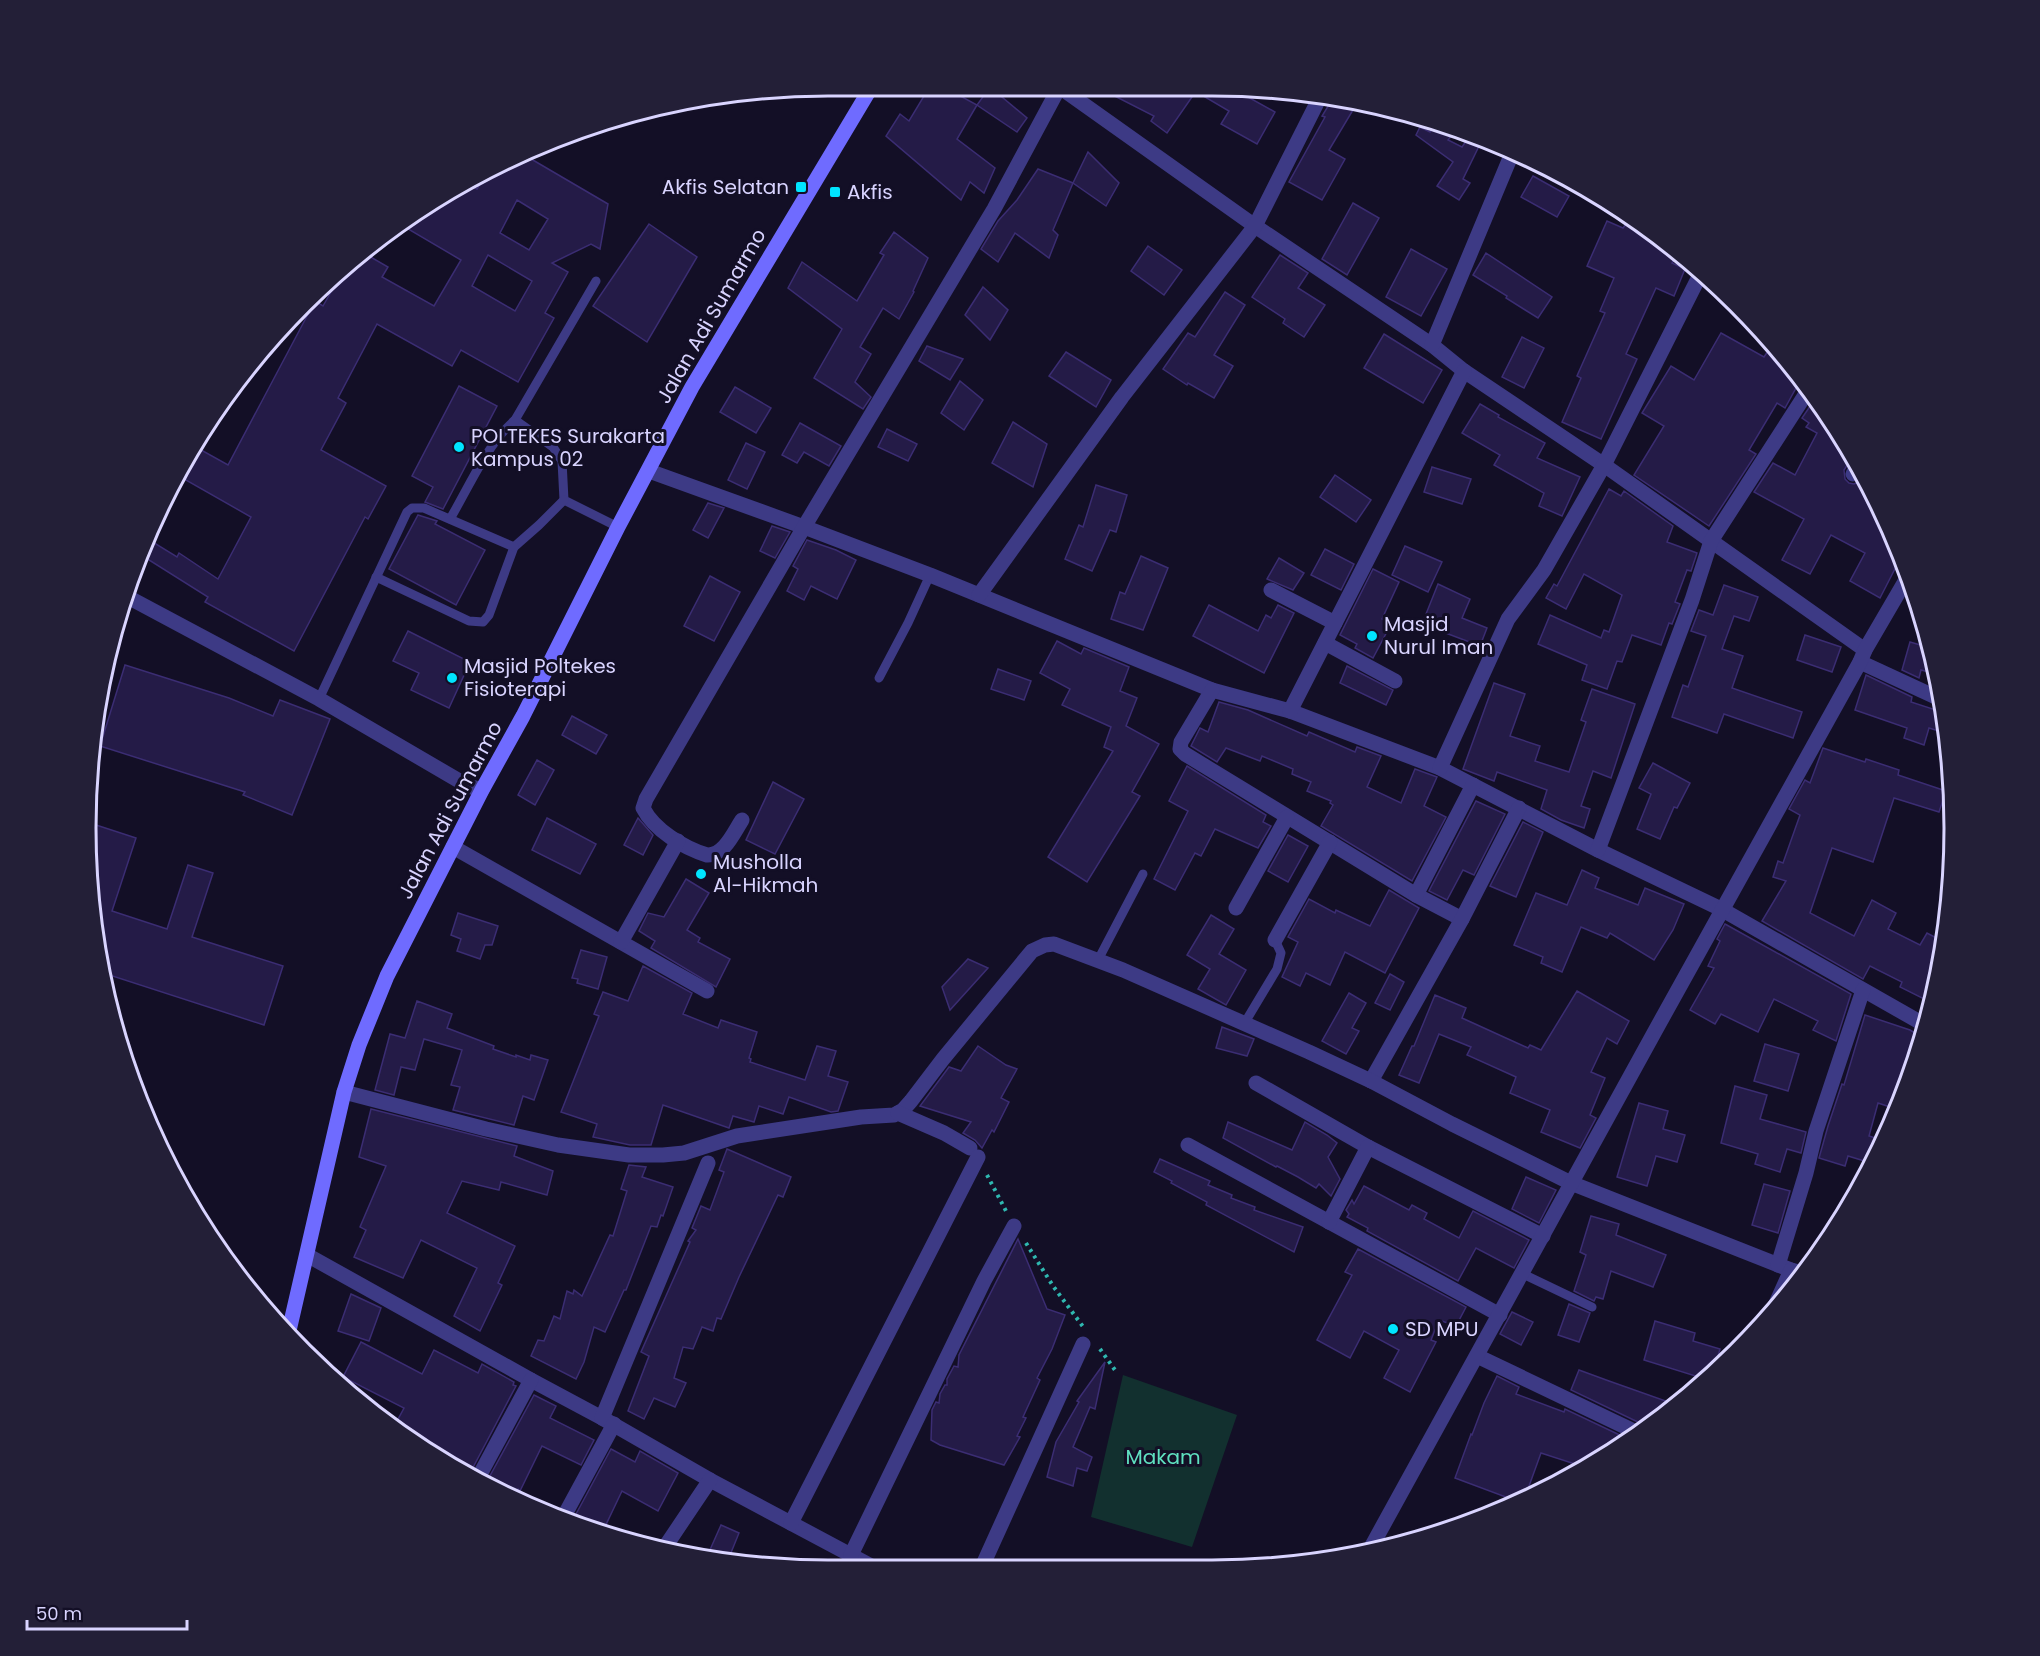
<svg xmlns="http://www.w3.org/2000/svg" width="2040" height="1656" viewBox="0 0 2040 1656" font-family="Poppins,sans-serif">
<style>
.green{fill:#12302f}
.building{fill:#241b47;stroke:#3b2d73;stroke-width:1.5;fill-rule:evenodd}
.lines{fill:none;stroke-linecap:round;stroke-linejoin:round}
.path{stroke:#2fb8b0;stroke-width:4;stroke-dasharray:3 4.5;stroke-linecap:butt}
.service{stroke:#3d3a85;stroke-width:9}
.minor{stroke:#3d3a85;stroke-width:15}
.secondary{stroke:#6f6bff;stroke-width:15}
.poi-dot{fill:#00e5ff;stroke:#130f26;stroke-width:2}
.labels{text-anchor:middle;stroke-width:6;stroke-linejoin:round;paint-order:stroke}
.poi-label{font-size:20px;fill:#d9d4ff;stroke:#130f26;text-anchor:start}
.street-label{font-size:20px;fill:#d9d4ff;stroke:#130f26}
.park-label{font-size:20px;fill:#5fe0c0;stroke:#130f26}
.rim{fill:none;stroke:#d9d4ff;stroke-width:3}
</style>
<rect width="100%" height="100%" fill="#130f26"/>
<!-- green -->
<polygon class="green" points="1123,1375 1237,1415 1192,1547 1091,1517"/>
<!-- building -->
<g class="building">
<polygon points="930,86 942,86 977,105 957,139 995,168 984,193 970,182 961,200 886,136 900,114 909,121"/>
<polygon points="990,87 1027,118 1017,132 977,105"/>
<polygon points="1097,87 1176,87 1192,97 1167,133 1151,121 1154,116"/>
<polygon points="1188,87 1230,87 1275,112 1257,144 1221,124 1229,111"/>
<polygon points="1333,98 1353,110 1329,150 1345,159 1322,200 1289,182 1325,117 1322,116"/>
<polygon points="1435,125 1451,136 1448,140 1462,147 1471,134 1483,138 1463,179 1470,183 1459,200 1437,186 1453,162 1416,135 1420,127 1430,132"/>
<polygon points="1088,152 1119,183 1106,206 1073,183"/>
<path d="M526 156 608 204 600 249 591 244 552 263 568 272 545 313 554 318 518 382 461 350 452 366 377 324 338 398 346 403 321 450 386 486 368 519 365 517 294 651 205 602 208 597 141 555 148 539 177 557 179 553 218 579 251 517 177 475 185 456 194 446 228 465 315 301 323 306 341 274 364 256H369L388 267 382 277 434 306 461 260 403 226 457 185 464 182 477 189 487 173ZM517 200 548 219 529 250 500 233ZM488 255 532 281 515 311 472 286Z"/>
<polygon points="1038,169 1073,183 1053,230 1058,235 1049,258 1015,233 998,262 981,249 998,221 1017,200"/>
<polygon points="1533,176 1569,196 1557,217 1521,197"/>
<polygon points="1353,203 1379,218 1347,275 1322,259"/>
<polygon points="1630,219 1679,253 1672,263 1685,269 1674,296 1656,288 1626,354 1637,359 1601,439 1562,422 1581,378 1577,376 1605,313 1600,311 1614,278 1587,266 1607,221 1623,228"/>
<polygon points="649,224 697,257 647,342 593,306"/>
<polygon points="894,232 928,258 913,291 914,292 899,319 883,308 860,347 871,354 855,382 871,397 863,409 814,378 842,329 788,288 802,262 857,301 884,255 880,253"/>
<polygon points="1148,246 1182,270 1164,295 1131,271"/>
<polygon points="1411,249 1447,269 1421,316 1386,297"/>
<polygon points="1486,253 1552,297 1538,318 1506,298 1507,296 1473,275"/>
<polygon points="1280,255 1308,273 1298,288 1325,305 1304,337 1283,323 1285,319 1252,297"/>
<polygon points="983,287 1008,310 990,340 965,315"/>
<polygon points="1225,292 1245,305 1214,355 1233,366 1214,398 1188,383 1187,385 1163,369 1188,333 1195,337"/>
<polygon points="1721,333 1764,357 1772,345 1802,377 1785,408 1777,403 1749,450 1756,454 1709,526 1634,475 1664,426 1642,413 1671,366 1694,380"/>
<polygon points="1384,334 1442,370 1423,403 1364,368"/>
<polygon points="1522,337 1544,348 1524,388 1502,377"/>
<polygon points="927,346 963,359 950,380 919,361"/>
<polygon points="1066,352 1111,380 1096,407 1049,376"/>
<polygon points="960,381 983,400 964,430 941,413"/>
<polygon points="459,386 497,406 443,509 425,502 433,487 412,476"/>
<polygon points="735,387 771,408 756,433 720,412"/>
<polygon points="1813,402 1819,404 1852,458 1844,470 1845,479 1849,483 1854,484 1859,482 1863,476 1878,499 1900,559 1880,598 1850,581 1865,553 1831,535 1810,574 1782,560 1804,519 1754,492 1773,463 1795,475 1817,433 1806,427 1809,423 1802,418"/>
<polygon points="1480,404 1499,415 1498,417 1545,443 1537,458 1580,477 1562,516 1539,506 1544,493 1494,465 1500,455 1462,433"/>
<polygon points="1013,422 1047,444 1033,487 992,463"/>
<polygon points="800,423 841,446 829,466 804,452 797,463 782,455"/>
<polygon points="887,429 917,444 908,461 878,447"/>
<polygon points="746,443 765,452 747,489 728,480"/>
<polygon points="1432,467 1471,479 1462,504 1424,492"/>
<polygon points="1335,475 1371,500 1356,522 1320,497"/>
<polygon points="1096,485 1127,495 1116,532 1110,530 1092,571 1065,559 1079,525 1083,527"/>
<polygon points="1609,489 1621,496 1624,491 1673,526 1667,542 1697,553 1691,571 1687,570 1675,602 1680,604 1672,624 1669,623 1661,645 1632,635 1622,662 1617,661 1607,689 1582,680 1587,665 1538,644 1550,615 1601,638 1604,630 1609,632 1622,595 1584,574 1566,609 1546,598 1554,584 1557,586"/>
<polygon points="708,503 724,508 708,538 693,530"/>
<polygon points="418,515 437,521 435,524 485,550 456,605 389,569"/>
<polygon points="772,526 790,532 775,558 760,551"/>
<polygon points="807,540 836,550 856,560 837,599 811,586 804,600 787,591 798,569 793,566"/>
<polygon points="1405,546 1442,562 1428,592 1392,575"/>
<polygon points="1325,549 1354,564 1341,590 1311,575"/>
<polygon points="1141,556 1168,568 1143,630 1111,619 1120,592 1125,594"/>
<polygon points="1279,558 1304,573 1293,590 1267,579"/>
<polygon points="1373,569 1399,582 1382,619 1391,624 1373,658 1355,648 1357,644 1340,635"/>
<polygon points="710,576 740,592 714,641 684,626"/>
<polygon points="1438,584 1470,599 1462,618 1487,628 1480,646 1422,624"/>
<polygon points="1724,585 1758,597 1749,621 1734,616 1722,649 1743,656 1732,688 1802,712 1793,738 1724,714 1717,733 1672,717 1683,685 1688,687 1706,636 1691,631 1699,610 1713,615"/>
<polygon points="1209,605 1258,631 1266,615 1271,618 1278,605 1294,613 1264,673 1193,636"/>
<polygon points="408,631 470,662 449,708 411,690 419,673 393,661"/>
<polygon points="1805,635 1841,647 1832,672 1797,660"/>
<polygon points="1057,641 1081,654 1084,648 1129,667 1120,691 1137,698 1126,726 1159,744 1132,792 1140,796 1087,882 1048,857 1113,751 1104,747 1111,727 1062,705 1070,689 1040,673"/>
<polygon points="1910,642 1931,648 1936,674 1921,670 1919,678 1902,670"/>
<polygon points="125,665 229,698 273,716 280,700 330,719 292,815 243,795 245,792 100,746"/>
<polygon points="1347,666 1393,690 1386,705 1340,683"/>
<polygon points="998,669 1031,681 1024,700 991,689"/>
<polygon points="1866,675 1912,697 1911,702 1942,712 1945,733 1929,728 1924,745 1904,738 1907,728 1855,710"/>
<polygon points="1494,683 1525,694 1510,736 1540,746 1535,761 1569,772 1586,722 1581,720 1592,689 1635,704 1611,778 1593,771 1581,806 1590,809 1584,828 1561,820 1541,809 1547,790 1497,772 1494,781 1463,769"/>
<polygon points="1219,702 1248,710 1307,736 1309,732 1355,752 1357,747 1381,756 1367,787 1401,803 1415,769 1437,777 1424,806 1446,817 1412,881 1321,826 1333,805 1330,803 1331,801 1307,791 1311,782 1292,774 1293,769 1262,756 1260,761 1226,748 1217,762 1191,746 1200,728 1208,732"/>
<polygon points="572,716 607,735 596,754 562,735"/>
<polygon points="1823,748 1865,762 1866,759 1899,770 1898,775 1946,791 1939,812 1894,798 1873,862 1832,848 1810,913 1854,936 1872,900 1896,913 1888,929 1920,945 1927,933 1944,942 1930,1002 1900,987 1902,982 1870,966 1863,979 1762,921 1786,881 1773,877 1778,861 1783,863 1800,815 1789,809 1805,780 1810,783"/>
<polygon points="537,760 554,770 535,805 518,795"/>
<polygon points="1653,763 1690,783 1677,808 1674,807 1660,839 1637,829 1651,794 1639,788"/>
<polygon points="1187,766 1266,815 1263,822 1271,826 1258,848 1215,829 1201,856 1195,853 1175,890 1154,879 1188,811 1169,801"/>
<polygon points="773,782 804,799 775,854 746,840"/>
<polygon points="1476,801 1505,814 1474,875 1463,870 1447,900 1429,891"/>
<polygon points="547,818 596,844 580,874 532,850"/>
<polygon points="638,818 653,835 643,855 624,845"/>
<polygon points="1523,822 1543,832 1516,897 1490,886"/>
<polygon points="90,823 136,838 112,911 167,929 188,865 213,873 192,937 283,966 264,1025 100,972"/>
<polygon points="1288,835 1308,846 1288,882 1268,871"/>
<polygon points="1582,870 1599,878 1595,888 1638,905 1645,888 1684,904 1673,930 1654,960 1610,933 1607,938 1581,927 1562,972 1541,963 1543,957 1514,945 1536,893 1567,905"/>
<polygon points="686,879 709,893 687,930 700,938 698,942 730,959 716,987 651,948 655,941 639,931 648,913 664,917"/>
<polygon points="1389,890 1419,908 1385,973 1345,952 1330,985 1306,973 1300,986 1282,977 1298,942 1288,937 1309,899 1335,913 1336,910 1370,926"/>
<polygon points="458,913 498,926 492,945 485,945 480,959 457,951 461,939 451,935"/>
<polygon points="1211,915 1234,929 1219,954 1246,970 1226,1005 1198,989 1210,969 1187,955"/>
<polygon points="1725,924 1851,994 1836,1041 1813,1030 1818,1021 1774,999 1758,1032 1721,1014 1715,1024 1690,1010 1714,968 1708,966 1720,941 1717,939"/>
<polygon points="581,950 607,957 598,989 577,983 578,979 572,978"/>
<polygon points="968,959 988,968 950,1010 942,987"/>
<polygon points="643,966 692,993 683,1014 718,1028 721,1020 757,1032 749,1058 751,1059 750,1062 805,1080 817,1046 836,1051 828,1076 848,1082 838,1111 831,1112 789,1097 783,1114 759,1106 754,1122 733,1116 729,1128 663,1105 651,1145 630,1145 593,1137 597,1124 561,1112 599,1016 594,1014 603,992 628,1001"/>
<polygon points="1390,974 1404,982 1390,1010 1375,1003"/>
<polygon points="1577,991 1629,1021 1617,1044 1607,1038 1591,1072 1605,1078 1590,1115 1596,1118 1580,1148 1541,1132 1550,1110 1510,1093 1516,1077 1467,1055 1471,1047 1439,1034 1419,1083 1399,1075 1412,1046 1414,1046 1435,995 1466,1008 1462,1018 1528,1048 1530,1045 1541,1050"/>
<polygon points="1349,993 1366,1003 1352,1028 1359,1031 1346,1054 1322,1041"/>
<polygon points="417,1001 452,1014 447,1028 494,1046 493,1049 516,1057 516,1055 530,1060 531,1055 548,1060 534,1100 523,1096 514,1125 453,1110 460,1087 451,1085 462,1050 424,1039 415,1070 401,1067 394,1095 375,1090 390,1034 405,1038"/>
<polygon points="1865,1015 1910,1030 1922,1037 1915,1066 1896,1109 1878,1103 1869,1136 1882,1140 1871,1163 1848,1156 1845,1166 1819,1158 1828,1126 1842,1084 1844,1085"/>
<polygon points="1222,1027 1254,1039 1247,1056 1216,1048"/>
<polygon points="1765,1044 1799,1054 1788,1091 1754,1081"/>
<polygon points="978,1046 1006,1065 1017,1069 1001,1098 1009,1102 994,1132 992,1130 982,1148 975,1140 963,1133 971,1122 920,1106 949,1067 961,1071"/>
<polygon points="1735,1086 1767,1095 1760,1119 1806,1132 1801,1153 1787,1149 1780,1172 1755,1164 1758,1154 1721,1143"/>
<polygon points="1639,1103 1668,1111 1663,1129 1685,1135 1677,1162 1656,1156 1647,1186 1617,1177"/>
<polygon points="371,1109 517,1146 514,1156 553,1171 547,1195 501,1182 499,1190 462,1181 447,1213 515,1246 498,1283 502,1285 480,1331 454,1316 477,1268 421,1240 403,1278 354,1257 366,1230 360,1227 386,1166 359,1157"/>
<polygon points="1228,1122 1292,1150 1305,1122 1327,1135 1337,1143 1328,1157 1340,1179 1331,1196 1319,1184 1316,1188 1298,1177 1277,1166 1276,1167 1223,1138"/>
<polygon points="727,1149 791,1177 783,1197 778,1195 739,1277 721,1319 717,1318 713,1331 702,1327 693,1349 683,1347 674,1378 686,1383 675,1407 654,1398 644,1419 628,1411 649,1356 641,1352 690,1242 688,1241 696,1230 692,1228 701,1206 710,1210 724,1172 719,1170"/>
<polygon points="1160,1159 1210,1181 1208,1185 1232,1195 1231,1198 1255,1207 1254,1210 1303,1227 1294,1252 1206,1205 1207,1202 1171,1183 1172,1181 1154,1172"/>
<polygon points="629,1165 646,1167 642,1177 673,1187 663,1216 661,1215 657,1227 651,1226 626,1290 624,1290 605,1332 594,1327 584,1362 576,1379 531,1356 538,1340 544,1341 554,1316 560,1319 567,1291 573,1294 574,1290 582,1296 610,1235 613,1236 627,1191 621,1189"/>
<polygon points="1526,1177 1556,1190 1539,1223 1512,1209"/>
<polygon points="1764,1184 1790,1191 1778,1233 1752,1225"/>
<polygon points="1364,1186 1409,1210 1412,1205 1427,1213 1424,1219 1459,1238 1473,1211 1529,1240 1514,1268 1476,1248 1458,1281 1367,1231 1368,1228 1347,1217 1349,1214 1346,1210 1352,1200 1354,1204"/>
<polygon points="1591,1216 1619,1224 1616,1235 1666,1255 1653,1287 1611,1271 1603,1299 1596,1297 1594,1301 1574,1291 1586,1255 1580,1252"/>
<polygon points="1018,1239 1047,1309 1065,1315 1052,1349 1037,1378 1040,1380 1023,1417 1026,1418 1017,1436 1020,1437 1004,1465 940,1445 931,1440 932,1410 936,1402 939,1403 940,1394 945,1385 947,1385 947,1379 954,1366 958,1367 959,1355"/>
<polygon points="1358,1249 1466,1307 1456,1326 1439,1320 1431,1340 1436,1342 1410,1392 1384,1378 1399,1350 1364,1331 1350,1358 1317,1340 1352,1275 1345,1272"/>
<polygon points="351,1294 381,1308 369,1341 338,1331"/>
<polygon points="1569,1304 1590,1313 1579,1342 1558,1335"/>
<polygon points="1512,1312 1533,1322 1521,1345 1500,1334"/>
<polygon points="1655,1321 1695,1333 1693,1341 1720,1349 1714,1370 1705,1379 1644,1360"/>
<polygon points="361,1342 422,1374 434,1350 478,1373 482,1364 514,1382 513,1385 516,1386 469,1475 409,1437 396,1423 404,1408 343,1377"/>
<polygon points="1105,1362 1095,1409 1090,1407 1073,1447 1092,1457 1087,1471 1077,1468 1073,1486 1047,1477 1056,1442 1079,1402 1077,1401"/>
<polygon points="1579,1370 1609,1381 1677,1405 1664,1417 1649,1427 1642,1424 1571,1390"/>
<polygon points="1497,1376 1519,1387 1516,1394 1564,1412 1565,1409 1626,1438 1625,1441 1584,1467 1541,1453 1524,1500 1519,1502 1455,1478 1471,1434 1472,1435 1484,1403"/>
<polygon points="534,1395 556,1406 550,1418 594,1440 581,1465 542,1446 520,1491 518,1489 513,1499 485,1485"/>
<polygon points="611,1449 635,1462 640,1451 678,1473 658,1511 622,1491 602,1533 581,1525 583,1519 575,1516"/>
<polygon points="721,1525 739,1533 728,1560 709,1552"/>
</g>
<g class="lines">
<!-- path -->
<g class="path">
<polyline points="987,1175 1006,1211"/>
<polyline points="1026,1243 1053,1286 1084,1328"/>
<polyline points="1100,1349 1115,1370"/>
</g>
<!-- service -->
<g class="service">
<polyline points="515,420 553,447 562,461 564,500 618,527"/>
<path d="M450 519C469 487 487 444 515 420L596 281"/>
<polyline points="376,577 469,621 483,622 489,615 514,547 539,525 564,500"/>
<polyline points="879,678 908,623 930,575"/>
<polyline points="319,699 407,512 412,508 424,508 514,547"/>
<polyline points="1098,960 1143,874"/>
<polyline points="1244,1024 1277,969 1281,953 1275,940"/>
<polyline points="1523,1274 1592,1307"/>
</g>
<!-- minor -->
<g class="minor">
<polyline points="1058,86 1255,226 1432,345 1464,371 1604,465 1865,650"/>
<polyline points="1432,345 1513,151"/>
<polyline points="649,471 804,527 930,575 1212,690 1290,711 1440,768 1598,850 1721,909 1925,1025"/>
<polyline points="1853,474 1857,466"/>
<polyline points="1271,590 1335,623"/>
<polyline points="124,595 319,699 468,786 482,790"/>
<polyline points="979,595 1122,397 1255,226 1321,95"/>
<polyline points="1325,643 1395,681"/>
<polyline points="1860,662 1940,699"/>
<polyline points="1212,690 1181,742 1180,749 1185,754 1416,895 1462,919"/>
<polyline points="1290,711 1464,371"/>
<polyline points="1440,768 1508,619 1544,570 1604,465 1702,271"/>
<path d="M742 820C734 832 724 856 707 855 684 848 654 830 643 808L646 799 804 527 994 209 1060 86"/>
<polyline points="453,847 707,991"/>
<polyline points="1598,850 1692,600 1711,541 1809,389"/>
<polyline points="1416,895 1473,785"/>
<polyline points="1236,908 1287,817"/>
<polyline points="1275,940 1330,842"/>
<polyline points="621,942 678,841"/>
<polyline points="1371,1081 1462,919 1519,808"/>
<polyline points="1256,1083 1368,1147 1543,1236"/>
<polyline points="344,1092 486,1129 558,1145 629,1155 663,1155 684,1153 737,1136 861,1117 894,1115 903,1110 911,1101 943,1059 1032,951 1045,945 1054,944 1123,970 1309,1052 1371,1081 1452,1124 1571,1183 1791,1270"/>
<polyline points="898,1113 944,1133 970,1148"/>
<polyline points="1188,1145 1500,1315"/>
<polyline points="1329,1222 1368,1147"/>
<polyline points="307,1255 531,1380 602,1418 710,1480 877,1569"/>
<polyline points="1778,1265 1806,1173 1816,1131 1863,990"/>
<polyline points="1769,1319 1791,1270 1802,1273"/>
<polyline points="1477,1356 1638,1433"/>
<polyline points="602,1418 708,1163"/>
<polyline points="477,1480 531,1380"/>
<polyline points="563,1518 614,1424"/>
<polyline points="791,1523 978,1157"/>
<polyline points="663,1550 710,1480"/>
<path d="M1369 1551C1533 1255 1694 957 1860 662L1865 650 1907 578"/>
<polyline points="851,1555 984,1281 1014,1226"/>
<polyline points="981,1569 1083,1344"/>
</g>
<!-- secondary -->
<polyline class="secondary" points="288,1335 344,1092 359,1045 387,976 482,790 523,716 618,527 692,387 872,86"/>
</g>
<!-- markers -->
<g class="poi-dot">
<rect x="795" y="181" width="12" height="12" rx="3"/>
<rect x="829" y="186" width="12" height="12" rx="3"/>
<circle cx="459" cy="447" r="6"/>
<circle cx="1372" cy="636" r="6"/>
<circle cx="452" cy="678" r="6"/>
<circle cx="701" cy="874" r="6"/>
<circle cx="1393" cy="1329" r="6"/>
</g>
<g class="labels">
<!-- poi labels -->
<g class="poi-label">
<text x="789" y="194" text-anchor="end">Akfis Selatan</text>
<text x="847" y="199">Akfis</text>
<text x="471" y="443">POLTEKES Surakarta<tspan x="471" dy="23">Kampus 02</tspan></text>
<text x="1384" y="631">Masjid<tspan x="1384" dy="23">Nurul Iman</tspan></text>
<text x="464" y="673">Masjid Poltekes<tspan x="464" dy="23">Fisioterapi</tspan></text>
<text x="713" y="869">Musholla<tspan x="713" dy="23">Al-Hikmah</tspan></text>
<text x="1405" y="1336">SD MPU</text>
</g>
<!-- street labels -->
<g class="street-label">
<text transform="translate(711 316) rotate(-60)" y="7">Jalan Adi Sumarmo</text>
<text transform="translate(450 810) rotate(-62)" y="7">Jalan Adi Sumarmo</text>
</g>
<!-- park labels -->
<g class="park-label">
<text x="1163" y="1464">Makam</text>
</g>
</g>
<!-- crop -->
<path d="M0 0H2040V1656H0ZM828 96H1212A732 732 0 0 1 1944 828V828A732 732 0 0 1 1212 1560H828A732 732 0 0 1 96 828V828A732 732 0 0 1 828 96Z" fill="#231f37" fill-rule="evenodd"/>
<path class="rim" d="M828 96H1212A732 732 0 0 1 1944 828V828A732 732 0 0 1 1212 1560H828A732 732 0 0 1 96 828V828A732 732 0 0 1 828 96Z"/>
<!-- scale -->
<path d="M27 1620v9h160v-9" fill="none" stroke="#d9d4ff" stroke-width="3"/>
<text x="36" y="1620" font-size="18" fill="#d9d4ff" stroke="#130f26" stroke-width="4.5" paint-order="stroke">50 m</text>
</svg>
